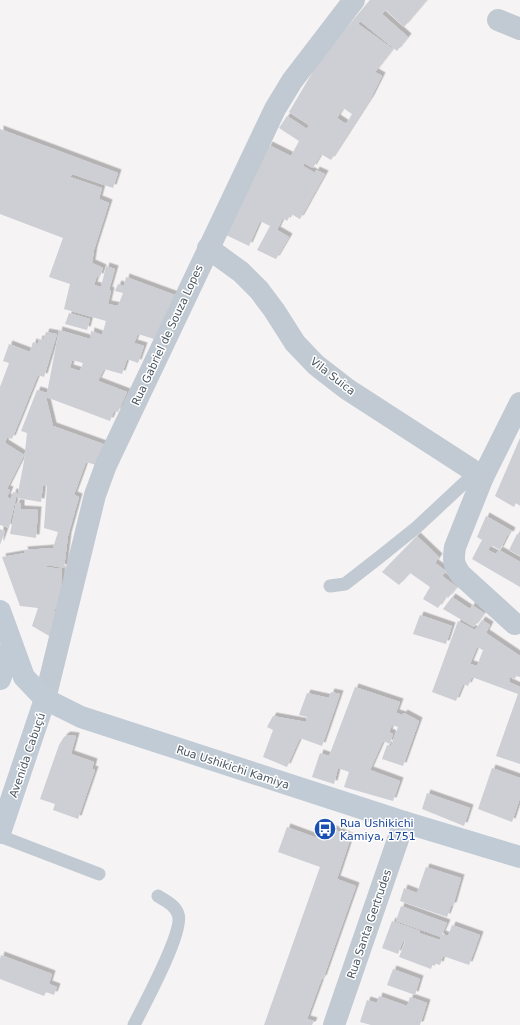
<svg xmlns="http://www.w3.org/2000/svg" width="520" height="1025" viewBox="0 0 520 1025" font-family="'DejaVu Sans',sans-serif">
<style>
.building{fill:#cdcfd5;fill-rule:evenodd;filter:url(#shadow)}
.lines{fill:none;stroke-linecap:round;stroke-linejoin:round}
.lane{stroke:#c1cad2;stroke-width:13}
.street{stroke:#c1cad2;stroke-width:22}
.secondary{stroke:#c1cbd6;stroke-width:22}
.labels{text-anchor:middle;stroke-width:3;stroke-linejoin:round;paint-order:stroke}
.street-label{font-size:11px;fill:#4a5661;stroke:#fff}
.transit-label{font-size:11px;fill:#164399;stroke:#fff;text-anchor:start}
</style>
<defs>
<filter id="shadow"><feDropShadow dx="3.5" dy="-3.5" stdDeviation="0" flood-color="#0004"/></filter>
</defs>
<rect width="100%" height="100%" fill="#f5f3f3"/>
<!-- building -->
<g class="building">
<path d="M370 0H427L404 27 386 10 382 14 408 37 397 51 360 21 358 24 393 49 375 72 382 76 371 98 331 160 321 154 313 168 304 163 303 166 315 173 316 170 325 174 300 219 291 214 287 221 283 218 277 230 289 237 276 259 257 250 270 226 260 221 249 246 226 235 269 145 291 156 299 141 279 128 287 116 307 129 309 125 289 112 318 63 333 44ZM343 108 352 114 346 124 337 118Z"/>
<path d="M0 129 118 173 113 188 72 174 70 177 102 188 99 199 109 203 94 250 92 263 103 268 100 277 97 276 94 285 101 287 106 266 115 269 109 290 111 291 108 304 118 306 123 293 115 291 118 284 124 286 126 277 175 295 154 339 138 334 134 343 144 346 138 363 127 359 122 374 104 369 98 381 127 392 118 412 114 411 110 421 46 397 53 426 106 445 96 465 86 462 74 495 79 497 68 536 64 568 48 565 46 567 62 569 61 584H63L61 609H55L51 637 32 626 38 608 20 606 2 557 25 553 24 550 53 548 58 532 44 528 47 486 43 485 41 502 17 498 24 461 27 433 21 431 37 390 47 393 59 330 90 339 91 331 102 335 106 321 64 309 70 284 49 277 63 238 0 214ZM72 360 83 363 80 371 70 368Z"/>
<polygon points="69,313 90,319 87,330 65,324"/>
<polygon points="46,332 57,334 44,377 38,375 12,439 7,437 5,443 24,455 7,489 10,490 7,497 11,499 13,492 17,493 9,528 0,525 0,387 9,363 3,361 9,344 30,352 33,342 38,344 39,339 43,340"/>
<polygon points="520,438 520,506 516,503 514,507 495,496"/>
<polygon points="16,503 21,503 21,509 38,510 36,538 10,534"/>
<polygon points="486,516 512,531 510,535 508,534 500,550 491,545 488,550 496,554 499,550 520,562 520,587 472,559 482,540 477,537"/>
<polygon points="0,529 5,531 0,545"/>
<polygon points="517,534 520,535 520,556 509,550"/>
<polygon points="417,536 439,557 435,563 446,571 442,576 457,587 448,598 446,596 438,608 423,599 430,587 410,573 399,585 382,572"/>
<polygon points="452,597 470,609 472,605 484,613 474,627 443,609"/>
<polygon points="420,615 452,626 446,644 413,634"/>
<path d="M482 620 490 625 486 633 520 656V677L516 676 515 679 510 677 509 682 520 687V764L496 756 518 694 472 677 468 686 463 684 456 701 432 692 458 621 475 630ZM477 647 483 650 477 666 470 664Z"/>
<polygon points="355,687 400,702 396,713 403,715 404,713 419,721 403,766 382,759 387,745 391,746 398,727 392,725 389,732 393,734 390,744 383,741 370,770 400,781 393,801 344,787 349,772 338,768 334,784 312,777 320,753 329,756"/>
<polygon points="331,692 340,694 322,746 300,738 287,767 263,757 273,730 267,727 273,716 306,722 307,717 299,715 307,693 329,698"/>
<polygon points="67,735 76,736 71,754 94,762 92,769 95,770 78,819 53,810 55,804 40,799 59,745 64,737"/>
<polygon points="492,768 520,778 520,798 512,822 478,809"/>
<polygon points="427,793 470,808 464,826 422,809"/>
<polygon points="287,827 328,842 333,829 351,837 337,879 356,886 323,979 322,978 307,1019 314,1021 312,1025 264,1025 320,867 278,852"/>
<polygon points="426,867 461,878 453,906 451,906 447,917 400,901 404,888 417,893"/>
<polygon points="401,906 447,923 442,934 448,936 452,925 480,935 469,965 443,956 440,965 433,963 431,969 399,957 405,942 403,941 398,954 382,948 392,921 420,931 419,933 440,940 441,937 396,921"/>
<polygon points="1,955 52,974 49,984 57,987 54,995 46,992 44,996 0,979 0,959"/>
<polygon points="393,969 420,979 415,995 387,985"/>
<polygon points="379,996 407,1006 410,997 427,1003 420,1025 371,1025 360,1022 367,1000 377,1003"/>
</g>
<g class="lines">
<!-- lane -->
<g class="lane">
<polyline points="330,586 345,584 381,556 417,527 476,472"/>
<polyline points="0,836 99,874"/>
<path d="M134 1025C143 1007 185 930 178 914 175 905 166 901 158 896"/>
</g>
<!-- street -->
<g class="street">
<polyline points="498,20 520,29"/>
<polyline points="208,248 241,272 259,290 274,310 295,343 316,365 347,389 483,477"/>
<path d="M515 624 461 575C453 564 453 560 455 547L483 477 520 403"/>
<polyline points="45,699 95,495 106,465 275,109 292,81 354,0"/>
<polyline points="334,1025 404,822"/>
</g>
<!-- secondary -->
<g class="secondary">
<polyline points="0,611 24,677 45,699 81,717 404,822 520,857"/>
<polyline points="0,679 12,645"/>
<polyline points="0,833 45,699"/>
</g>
</g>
<!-- icons -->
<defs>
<g id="bus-disc" transform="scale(1.15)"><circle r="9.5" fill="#1a4fb4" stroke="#fff"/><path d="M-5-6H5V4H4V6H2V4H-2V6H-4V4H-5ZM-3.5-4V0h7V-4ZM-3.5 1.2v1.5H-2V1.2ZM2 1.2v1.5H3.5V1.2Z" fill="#fff"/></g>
</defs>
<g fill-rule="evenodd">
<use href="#bus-disc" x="325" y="829"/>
</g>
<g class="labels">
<!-- street labels -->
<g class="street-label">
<text transform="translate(167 335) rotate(-65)" y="4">Rua Gabriel de Souza Lopes</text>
<text transform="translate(333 376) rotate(38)" y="4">Vila Suica</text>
<text transform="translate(27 755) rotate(-71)" y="4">Avenida Cabuçú</text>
<text transform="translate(233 767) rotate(18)" y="4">Rua Ushikichi Kamiya</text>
<text transform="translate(369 924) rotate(-71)" y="4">Rua Santa Gertrudes</text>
</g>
<!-- transit labels -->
<g class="transit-label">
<text x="340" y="827">Rua Ushikichi<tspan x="340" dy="13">Kamiya, 1751</tspan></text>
</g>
</g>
</svg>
